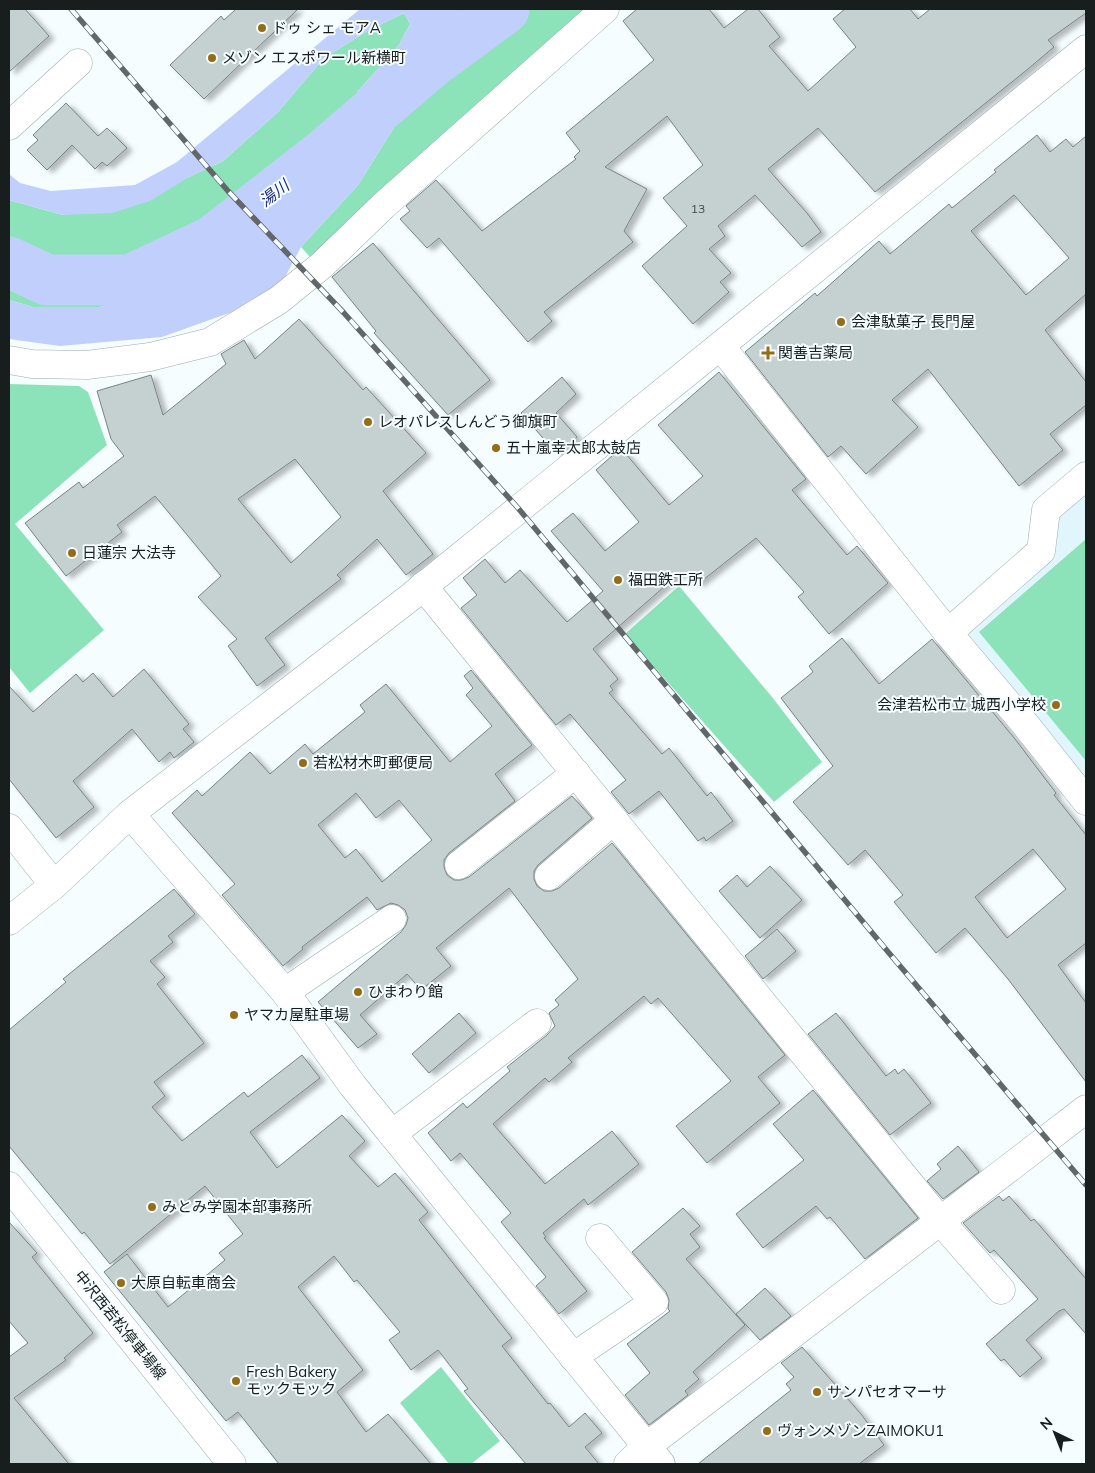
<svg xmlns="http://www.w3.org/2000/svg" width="1095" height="1473" viewBox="0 0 1095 1473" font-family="Mulish,'Noto Sans JP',sans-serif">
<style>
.built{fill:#e0f6fc}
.green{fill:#8ce3ba}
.water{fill:#c1cffc}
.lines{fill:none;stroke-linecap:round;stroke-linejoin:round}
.river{stroke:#c1cffc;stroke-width:51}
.building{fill:#c4d1d0;stroke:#788483;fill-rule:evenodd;filter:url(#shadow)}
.minor-casing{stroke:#9fabae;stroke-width:29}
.secondary-casing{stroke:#9fabae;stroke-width:29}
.minor{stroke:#fff;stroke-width:28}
.secondary{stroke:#fff;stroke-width:28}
.rail-casing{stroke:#626869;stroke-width:5.5}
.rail{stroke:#f5fdff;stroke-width:4;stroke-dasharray:11;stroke-linecap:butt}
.poi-dot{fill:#956d17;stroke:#f5fdff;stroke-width:2}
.labels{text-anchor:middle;stroke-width:4;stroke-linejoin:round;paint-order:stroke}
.number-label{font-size:12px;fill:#434a4a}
.poi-label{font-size:15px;fill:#181d1e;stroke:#f5fdff;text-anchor:start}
.street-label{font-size:15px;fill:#181d1e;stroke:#f5fdff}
.water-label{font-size:16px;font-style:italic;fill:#1f2b7c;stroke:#f5fdff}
</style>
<defs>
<filter id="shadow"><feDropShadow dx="5.5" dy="3" stdDeviation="2.5" flood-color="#0004"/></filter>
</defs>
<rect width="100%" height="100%" fill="#f5fdff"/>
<!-- built -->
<polygon class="built" points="1086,482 1086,782 963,628 1045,554 1050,511"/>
<!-- green -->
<g class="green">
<polygon points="497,9 591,9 311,258 301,247 358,185 395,126 441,71"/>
<polygon points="404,13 410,24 399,45 358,91 340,120 321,171 278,222 244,238 205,267 149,294 100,307 33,307 9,300 9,200 63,215 189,177 223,161 278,112 324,58 369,30"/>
<polygon points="9,384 79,386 88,392 107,445 15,524 104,630 30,693 9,667"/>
<polygon points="1086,539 1086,761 979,632"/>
<polygon points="679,586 772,697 822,762 774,802 625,634"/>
<polygon points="441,1367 500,1441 471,1464 449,1464 400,1403"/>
</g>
<!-- water -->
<polygon class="water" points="360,9 497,9 441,71 395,126 358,185 301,247 283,281 232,312 162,337 60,346 9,339 9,300 33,307 100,307 149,294 205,267 244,238 278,222 321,171 340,120 358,91 399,45 410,24 404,13 369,30 324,58 278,112 223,161 189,177 150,201 112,213 63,215 9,200 9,174 20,183 51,191 135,185 177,162"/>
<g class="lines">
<!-- river -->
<polyline class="river" points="9,262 47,280 130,280 213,241 321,157 432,62 504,9"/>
</g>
<!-- building -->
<g class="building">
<polygon points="9,9 25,9 49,36 9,72"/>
<polygon points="236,9 298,9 204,99 170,65 221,16 224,20"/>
<polygon points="637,9 709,9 724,28 748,9 758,9 780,37 769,46 808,91 856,47 833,19 845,9 910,9 918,19 930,9 1086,9 1086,13 1048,40 1054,47 1028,69 875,192 818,128 768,169 807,213 821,232 802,247 755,195 718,226 725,236 709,249 731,273 720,282 729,292 693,324 642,266 687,226 663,198 703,165 667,116 605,167 647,189 624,231 633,242 544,312 552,321 528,342 439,238 427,248 400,219 410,211 406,206 436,180 482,231 576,159 574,157 580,151 566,133 654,60 623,21"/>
<polygon points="66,103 98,136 107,128 127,148 107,166 102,162 95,169 72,145 47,170 27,150 38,140 33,135"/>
<path d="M1037 135 1050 152 1066 139 1073 147 1086 136V294L1045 330 1086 382V405L1050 434 1063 450 1019 486 928 369 892 400 918 427 866 474 841 446 828 457 745 352 815 293 817 296 879 241 890 254 949 204 952 208 996 172 994 170ZM1014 195 1069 258 1026 295 971 231Z"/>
<polygon points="373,243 490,380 448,415 374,333 376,331 332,277"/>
<path d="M299 319 363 390 366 387 426 453 383 491 433 554 406 575 377 539 337 575 341 579 265 638 285 665 257 686 228 646 237 639 198 597 221 576 155 496 117 525 122 532 66 576 25 523 79 482 83 488 124 456 111 439 97 391 151 375 163 415 226 364 221 354 244 340 255 359ZM295 459 341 517 291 563 238 499Z"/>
<polygon points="719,372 806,479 792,490 847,555 857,546 888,583 829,634 798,597 804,592 756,538 698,584 687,572 683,575 681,572 593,649 618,679 610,686 613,690 609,693 662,754 669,748 707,796 711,792 733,821 706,841 704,837 698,841 659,791 629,814 611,792 626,780 570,714 556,725 461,608 477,595 463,578 485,559 505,583 520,570 567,622 603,591 551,531 573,513 605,551 639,522 596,470 621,448 669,505 703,476 658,425"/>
<polygon points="562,377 576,394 556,413 577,437 557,454 521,413"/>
<path d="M842 638 879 684 932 639 1015 739 1056 793 1054 795 1086 835V943L1058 965 1086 1003V1082L1008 979 965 928 936 953 894 902 903 895 865 850 848 865 793 802 833 766 781 698 813 672 809 666ZM1033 849 1066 889 1007 938 975 897Z"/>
<polygon points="144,669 189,724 183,729 194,742 174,758 170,752 159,762 132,729 73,781 94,807 56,838 9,779 9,686 33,712 76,674 83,682 93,673 113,697"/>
<path d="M471 670 532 745 495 774 515 801 449 853 444 860V867L447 875 454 880H461L469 877 572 796 592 818 538 865 534 871V879L537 886 544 891H552L559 888 612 843 785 1055 758 1077 780 1103 707 1163 676 1126 731 1081 658 998 651 1004 644 996 568 1058 572 1062 549 1082 545 1078 493 1124 545 1184 612 1131 639 1164 588 1205 584 1199 543 1233 546 1237 544 1238 587 1291 559 1314 536 1286 546 1277 501 1222 511 1213 460 1153 451 1161 428 1133 463 1103 467 1108 510 1071 507 1067 547 1035 555 1026 549 1013 559 1005 555 1000 578 979 509 888 436 948 451 966 421 990 407 974 360 1015 377 1034 358 1048 318 1002 401 932 406 925 408 918 405 910 398 905 391 903 377 910 367 897 302 947 303 949 283 966 222 895 235 884 172 813 197 790 202 796 250 752 270 774 305 744 313 754 365 712 360 705 386 684 450 762 492 726 466 695 473 688 464 676ZM356 793 376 818 399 800 432 840 382 882 356 849 345 858 318 825Z"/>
<polygon points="770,866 802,900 760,938 719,891 737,875 747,887"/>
<polygon points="174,889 195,914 168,936 173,942 150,961 165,977 157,984 204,1043 154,1082 165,1096 152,1107 182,1141 244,1092 248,1097 302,1055 320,1078 250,1132 277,1168 342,1115 365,1141 349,1156 378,1187 395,1173 428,1212 419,1220 512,1338 502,1346 548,1404 550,1403 569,1427 585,1413 602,1433 585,1447 599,1464 526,1464 464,1391 468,1389 438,1350 411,1370 389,1340 400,1332 357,1280 354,1282 334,1256 298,1287 363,1370 337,1392 366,1432 388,1414 431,1464 279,1464 238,1412 226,1421 104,1272 127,1254 168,1307 225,1260 219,1253 243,1234 205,1186 110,1264 84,1232 82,1234 9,1146 9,1030 66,982 63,979"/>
<polygon points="777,929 796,951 763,979 745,956"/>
<polygon points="459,1013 476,1033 429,1073 412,1054"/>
<polygon points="836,1013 886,1076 895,1069 898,1074 904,1069 931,1103 890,1135 808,1034"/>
<polygon points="813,1090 918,1218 865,1259 830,1217 827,1219 816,1206 763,1248 736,1214 804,1160 773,1124"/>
<polygon points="958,1146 979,1172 943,1199 927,1181 941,1169 937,1164"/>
<polygon points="999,1196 1003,1201 1009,1196 1031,1221 1034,1219 1086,1279 1086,1334 1064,1309 1059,1311 1026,1340 1042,1358 1020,1377 1004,1359 1001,1361 986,1344 1038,1299 994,1250 990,1253 963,1223"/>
<polygon points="683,1208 700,1226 690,1234 700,1247 686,1259 745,1325 693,1372 699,1379 685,1391 688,1395 649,1425 625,1395 650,1373 627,1344 670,1311 668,1309 669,1300 666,1292 632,1252"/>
<polygon points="9,1222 37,1253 32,1257 93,1333 64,1358 66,1360 14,1398 69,1464 9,1464 9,1357 28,1343 9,1321"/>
<polygon points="765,1288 791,1316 760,1340 736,1314"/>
<polygon points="802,1347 861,1414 884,1445 859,1464 698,1464 791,1390 786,1384 794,1377 781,1363"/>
</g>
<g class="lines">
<!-- minor casing -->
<g class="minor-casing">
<g id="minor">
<polyline points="9,126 78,63"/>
<polyline points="730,358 948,633 1025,724 1086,801"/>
<polyline points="9,360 32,364 87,365 150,357 210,342 279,300 322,265 383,206 605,9"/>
<polyline points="423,586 941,1222 1001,1290"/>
<polyline points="948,633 1041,551 1046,510 1086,476"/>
<polyline points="130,814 285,992 353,1086 661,1464"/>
<polyline points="9,828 54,885"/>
<polyline points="459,865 576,773"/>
<polyline points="549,876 614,820"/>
<polyline points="9,921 54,885 130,814 408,599 1086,49"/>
<polyline points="285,992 392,919"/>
<polyline points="392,1134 537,1023"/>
<polyline points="573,1357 654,1302 600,1238"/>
<polyline points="628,1464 647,1446 1086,1109"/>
</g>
</g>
<!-- secondary casing -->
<g class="secondary-casing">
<polyline id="secondary" points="9,1186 232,1464"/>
</g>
<!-- minor -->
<use href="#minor" class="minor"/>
<!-- secondary -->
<use href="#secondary" class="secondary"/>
<!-- rail casing -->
<g class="rail-casing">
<polyline id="rail" points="71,9 228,191 344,313 518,508 889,953 1086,1185"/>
</g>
<!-- rail -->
<use href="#rail" class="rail"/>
</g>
<!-- markers -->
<g class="poi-dot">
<circle cx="262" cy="28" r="5"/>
<circle cx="212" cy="58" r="5"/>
<circle cx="841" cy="322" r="5"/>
<path d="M765.5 345.5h5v5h5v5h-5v5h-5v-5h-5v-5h5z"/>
<circle cx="368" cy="422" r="5"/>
<circle cx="496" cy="448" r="5"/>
<circle cx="72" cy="553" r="5"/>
<circle cx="618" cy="580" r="5"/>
<circle cx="1056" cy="705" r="5"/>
<circle cx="303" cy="763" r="5"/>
<circle cx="358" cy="992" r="5"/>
<circle cx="234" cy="1015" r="5"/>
<circle cx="152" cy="1207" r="5"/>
<circle cx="121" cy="1283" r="5"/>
<circle cx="236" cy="1381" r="5"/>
<circle cx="817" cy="1392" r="5"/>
<circle cx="767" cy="1431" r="5"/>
</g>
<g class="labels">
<!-- number labels -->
<g class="number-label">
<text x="698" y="213">13</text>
</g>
<!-- poi labels -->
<g class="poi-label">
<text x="272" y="33">ドゥ シェ モアA</text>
<text x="222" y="63">メゾン エスポワール新横町</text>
<text x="851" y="327">会津駄菓子 長門屋</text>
<text x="778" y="358">関善吉薬局</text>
<text x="378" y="427">レオパレスしんどう御旗町</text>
<text x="506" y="453">五十嵐幸太郎太鼓店</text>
<text x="82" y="558">日蓮宗 大法寺</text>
<text x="628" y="585">福田鉄工所</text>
<text x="1046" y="710" text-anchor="end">会津若松市立 城西小学校</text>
<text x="313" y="768">若松材木町郵便局</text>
<text x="368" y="997">ひまわり館</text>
<text x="244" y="1020">ヤマカ屋駐車場</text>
<text x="162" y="1212">みとみ学園本部事務所</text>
<text x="131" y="1288">大原自転車商会</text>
<text x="246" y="1377">Fresh Bakery<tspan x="246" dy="17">モックモック</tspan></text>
<text x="827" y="1397">サンパセオマーサ</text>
<text x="777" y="1436">ヴォンメゾンZAIMOKU1</text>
</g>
<!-- street labels -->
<g class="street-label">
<text transform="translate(120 1325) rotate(51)" y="5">中沢西若松停車場線</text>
</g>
<!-- water labels -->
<g class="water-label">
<text transform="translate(274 193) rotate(-38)" y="6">湯川</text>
</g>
</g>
<!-- border -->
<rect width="1095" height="1473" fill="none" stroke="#181d1e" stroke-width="20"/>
<!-- north arrow -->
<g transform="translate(1055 1433) rotate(317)" stroke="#f5fdff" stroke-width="4" paint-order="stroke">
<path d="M0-4L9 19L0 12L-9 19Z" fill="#181d1e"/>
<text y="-8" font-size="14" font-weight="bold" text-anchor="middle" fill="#181d1e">N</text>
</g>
</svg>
